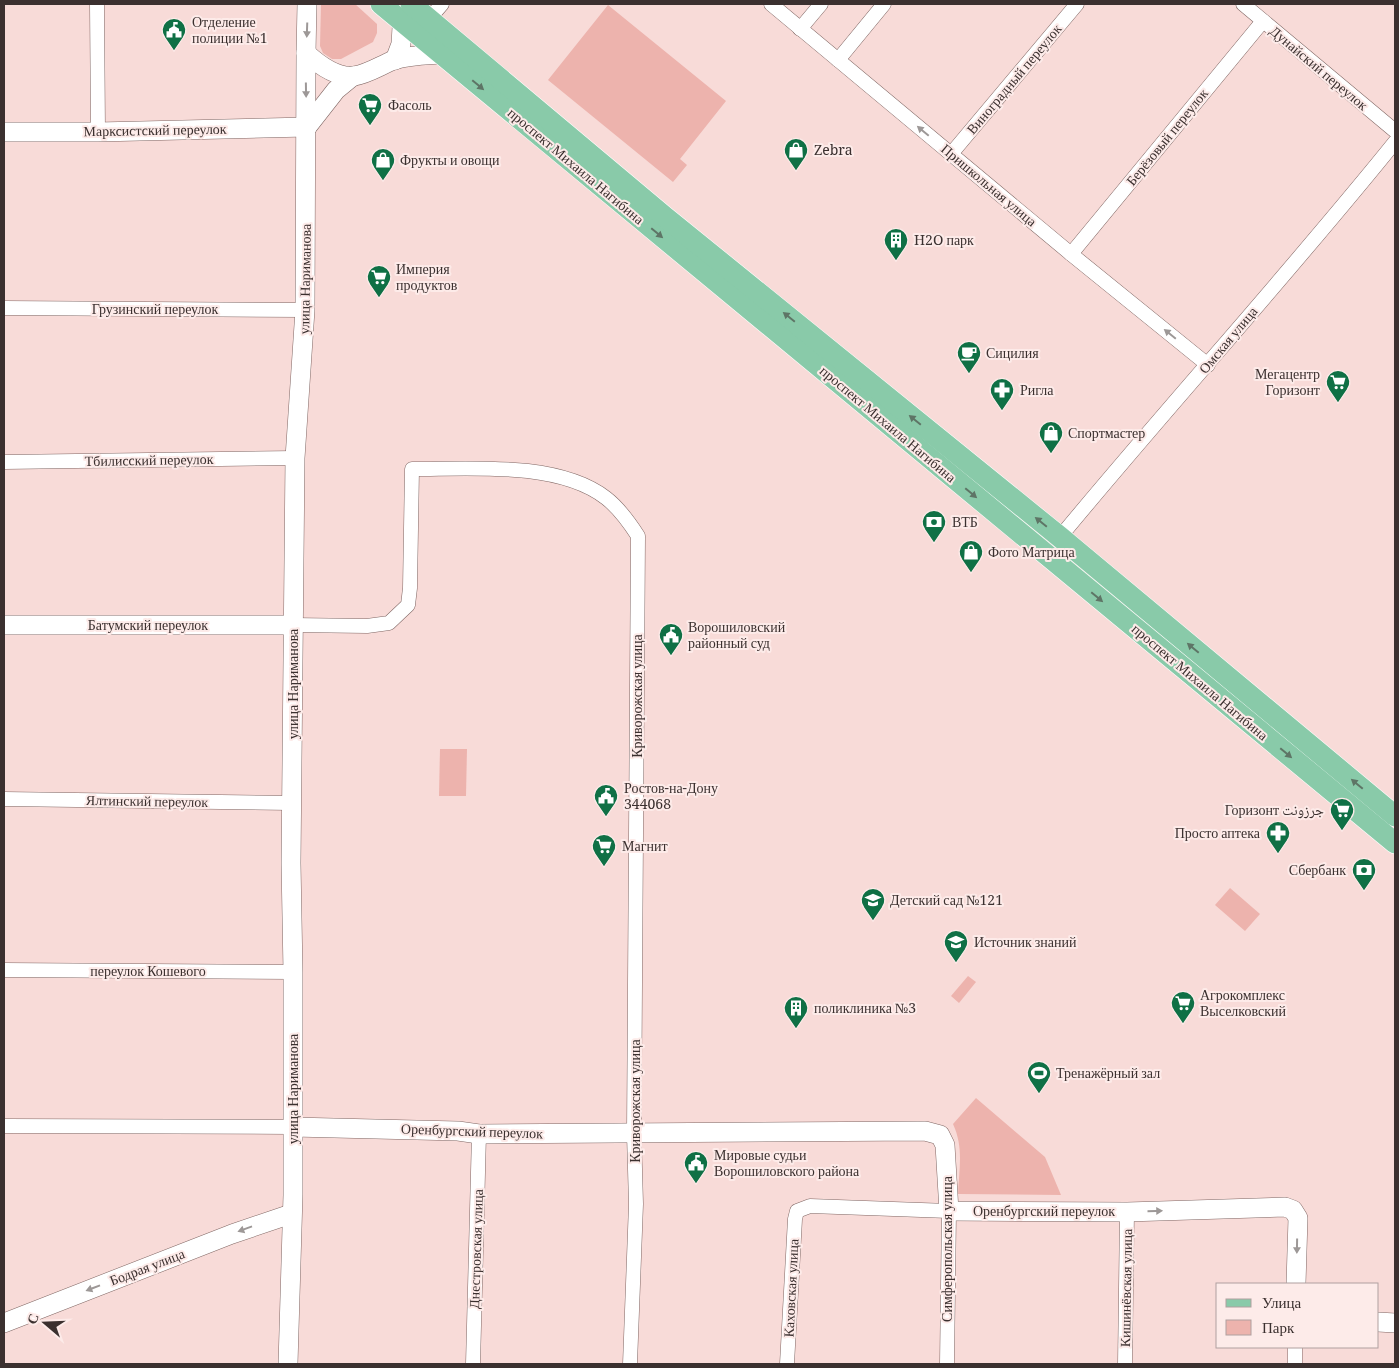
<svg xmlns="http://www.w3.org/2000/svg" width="1399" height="1368" viewBox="0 0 1399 1368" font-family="Georgia,'Noto Naskh Arabic',serif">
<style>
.green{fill:#edb3ad}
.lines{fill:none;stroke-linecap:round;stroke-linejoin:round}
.street-casing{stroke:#806764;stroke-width:15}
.secondary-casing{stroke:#806764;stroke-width:20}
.primary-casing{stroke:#fff;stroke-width:22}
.street{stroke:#fff;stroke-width:14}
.secondary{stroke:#fff;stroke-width:19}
.primary{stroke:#89caa9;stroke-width:21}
.oneway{fill:#9d9897}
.oneway2{fill:#5e7566}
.labels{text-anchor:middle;stroke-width:4;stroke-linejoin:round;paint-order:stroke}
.poi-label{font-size:14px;fill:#3b302f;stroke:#fdebe9;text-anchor:start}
.street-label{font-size:14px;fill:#3b302f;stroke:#fdebe9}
</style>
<rect width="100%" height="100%" fill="#f8dbd8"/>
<!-- green -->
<g class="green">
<polygon points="321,4 355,4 377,24 377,33 373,42 341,59 332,59 323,53 320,46"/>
<polygon points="608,5 726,101 680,159 687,165 673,182 548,80"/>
<polygon points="440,749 467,749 466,796 439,796"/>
<polygon points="1230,888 1260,914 1245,931 1215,905"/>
<polygon points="968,976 976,982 959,1003 951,996"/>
<path d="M976 1098 1045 1157 1061 1195 958 1194C959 1169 964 1148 953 1124Z"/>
</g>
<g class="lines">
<!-- street casing -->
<g class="street-casing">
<g id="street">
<polyline points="97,4 98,132"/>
<polyline points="771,4 1071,254 1208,365"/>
<polyline points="1243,4 1395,131"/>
<polyline points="429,19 442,4"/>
<polyline points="800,29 821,4"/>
<polyline points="838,60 884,4"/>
<polyline points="951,154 1077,4"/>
<polyline points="1071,254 1263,21"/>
<polyline points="4,308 305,310"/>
<polyline points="4,462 295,458"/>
<path d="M1060 537C1170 404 1287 276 1395 142"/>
<path d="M293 625 367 626 389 623 408 605 410 588 412 469C470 469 558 461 606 498 619 508 629 522 638 536L634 1134 636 1204 630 1364"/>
<polyline points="4,799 291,803"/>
<polyline points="4,970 293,972"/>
<polyline points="4,1126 293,1127"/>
<polyline points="473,1364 479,1134"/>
<polyline points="787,1364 795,1219 797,1211 810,1206 949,1211 947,1364"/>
<polyline points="1125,1364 1127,1212"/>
<polyline points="1295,1364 1295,1347"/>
</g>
</g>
<!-- secondary casing -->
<g class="secondary-casing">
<g id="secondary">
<path d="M306 53C318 64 337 78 354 76 368 74 381 65 394 60 409 55 425 55 441 54"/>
<polyline points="395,60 401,44 403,10"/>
<polyline points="307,127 336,90 353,76"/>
<polyline points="4,132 98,132 307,127"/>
<polyline points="4,625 293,625"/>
<polyline points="293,1127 458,1131 479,1134 925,1131 940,1135 945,1145 949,1211 1127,1212 1285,1207 1293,1210 1298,1218 1296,1284"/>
<polyline points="1378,1322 1395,1323"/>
<polyline points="4,1323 232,1234 291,1214"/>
<polyline points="288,1364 293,1195 293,972 291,863 295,458 305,310 306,53 307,4"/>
</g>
</g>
<!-- primary casing -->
<g class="primary-casing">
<g id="primary">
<polyline points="381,4 1395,843"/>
<polyline points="411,4 665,217 1060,537 1395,816"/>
</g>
</g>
<!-- street -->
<use href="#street" class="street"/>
<!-- secondary -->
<use href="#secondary" class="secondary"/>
<!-- primary -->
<use href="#primary" class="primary"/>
</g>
<!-- one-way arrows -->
<defs><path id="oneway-solid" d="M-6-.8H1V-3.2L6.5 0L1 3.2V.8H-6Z" transform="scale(1.25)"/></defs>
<g class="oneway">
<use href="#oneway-solid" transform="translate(307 30) rotate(92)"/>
<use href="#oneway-solid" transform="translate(306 90) rotate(89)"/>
<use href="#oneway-solid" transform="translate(923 131) rotate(-140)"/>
<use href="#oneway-solid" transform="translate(1170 334) rotate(-141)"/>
<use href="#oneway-solid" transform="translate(1155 1211) rotate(-1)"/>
<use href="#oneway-solid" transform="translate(245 1229) rotate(160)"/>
<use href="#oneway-solid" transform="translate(1297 1246) rotate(91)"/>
<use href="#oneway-solid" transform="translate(93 1288) rotate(159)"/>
</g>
<g class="oneway2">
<use href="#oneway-solid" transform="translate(478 85) rotate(40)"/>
<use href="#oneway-solid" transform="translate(657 233) rotate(40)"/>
<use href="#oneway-solid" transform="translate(789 317) rotate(-141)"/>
<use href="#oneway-solid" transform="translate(915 420) rotate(-141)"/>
<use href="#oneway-solid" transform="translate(971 493) rotate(40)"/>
<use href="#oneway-solid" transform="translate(1041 522) rotate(-141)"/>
<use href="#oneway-solid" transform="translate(1097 597) rotate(40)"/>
<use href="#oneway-solid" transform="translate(1193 648) rotate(-140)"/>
<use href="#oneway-solid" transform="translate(1286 753) rotate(40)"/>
<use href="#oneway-solid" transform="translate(1357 784) rotate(-140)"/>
</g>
<!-- icons -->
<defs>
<g id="civic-pin" transform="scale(1.25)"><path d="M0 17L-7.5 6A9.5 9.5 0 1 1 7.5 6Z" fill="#0f7045" stroke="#fdebe9"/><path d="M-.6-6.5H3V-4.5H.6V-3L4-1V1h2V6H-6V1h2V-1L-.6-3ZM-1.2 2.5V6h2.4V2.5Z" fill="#fff"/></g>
<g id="supermarket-pin" transform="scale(1.25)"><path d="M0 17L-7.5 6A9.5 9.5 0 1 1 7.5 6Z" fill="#0f7045" stroke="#fdebe9"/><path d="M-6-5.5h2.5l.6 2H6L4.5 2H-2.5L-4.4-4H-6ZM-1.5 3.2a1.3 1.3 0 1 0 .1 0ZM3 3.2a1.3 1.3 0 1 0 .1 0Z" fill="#fff"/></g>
<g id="shop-pin" transform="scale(1.25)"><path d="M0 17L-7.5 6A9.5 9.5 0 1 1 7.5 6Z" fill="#0f7045" stroke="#fdebe9"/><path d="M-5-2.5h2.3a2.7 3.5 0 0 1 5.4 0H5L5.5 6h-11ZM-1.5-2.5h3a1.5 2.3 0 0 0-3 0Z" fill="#fff"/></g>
<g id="building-pin" transform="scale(1.25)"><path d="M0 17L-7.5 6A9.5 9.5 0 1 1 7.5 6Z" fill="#0f7045" stroke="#fdebe9"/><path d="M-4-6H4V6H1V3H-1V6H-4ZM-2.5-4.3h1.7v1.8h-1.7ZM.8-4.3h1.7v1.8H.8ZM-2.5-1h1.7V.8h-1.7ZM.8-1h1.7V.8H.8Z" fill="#fff"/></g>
<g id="cafe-pin" transform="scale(1.25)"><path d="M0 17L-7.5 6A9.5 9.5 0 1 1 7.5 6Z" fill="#0f7045" stroke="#fdebe9"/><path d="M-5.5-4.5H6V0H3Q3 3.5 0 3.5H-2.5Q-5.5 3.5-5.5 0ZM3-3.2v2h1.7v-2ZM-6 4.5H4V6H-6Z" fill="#fff"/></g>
<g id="pharmacy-pin" transform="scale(1.25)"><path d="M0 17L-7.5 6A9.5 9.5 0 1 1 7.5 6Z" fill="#0f7045" stroke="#fdebe9"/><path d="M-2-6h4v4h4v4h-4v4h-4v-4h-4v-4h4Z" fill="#fff"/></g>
<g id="bank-pin" transform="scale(1.25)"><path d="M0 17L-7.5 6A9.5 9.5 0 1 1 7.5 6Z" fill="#0f7045" stroke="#fdebe9"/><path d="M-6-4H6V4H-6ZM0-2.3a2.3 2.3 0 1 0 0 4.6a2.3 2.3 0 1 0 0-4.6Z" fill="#fff"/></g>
<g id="school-pin" transform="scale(1.25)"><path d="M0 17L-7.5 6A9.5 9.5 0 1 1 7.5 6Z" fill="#0f7045" stroke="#fdebe9"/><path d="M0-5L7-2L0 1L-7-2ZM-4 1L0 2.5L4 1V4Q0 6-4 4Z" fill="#fff"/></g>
<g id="stadium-pin" transform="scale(1.25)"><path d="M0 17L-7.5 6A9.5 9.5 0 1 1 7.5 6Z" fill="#0f7045" stroke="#fdebe9"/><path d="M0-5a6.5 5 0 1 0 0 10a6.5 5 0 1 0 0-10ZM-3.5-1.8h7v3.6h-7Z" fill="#fff"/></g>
</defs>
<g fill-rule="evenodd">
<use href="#civic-pin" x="174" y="30"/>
<use href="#supermarket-pin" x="370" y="105"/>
<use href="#shop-pin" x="796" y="150"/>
<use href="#shop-pin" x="383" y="160"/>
<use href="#building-pin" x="896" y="240"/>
<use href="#supermarket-pin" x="379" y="277"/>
<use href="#cafe-pin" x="969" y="353"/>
<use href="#supermarket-pin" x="1338" y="382"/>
<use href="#pharmacy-pin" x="1002" y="390"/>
<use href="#shop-pin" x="1051" y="433"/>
<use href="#bank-pin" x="934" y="522"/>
<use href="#shop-pin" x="971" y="552"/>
<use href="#civic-pin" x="671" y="635"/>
<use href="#civic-pin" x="606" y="796"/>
<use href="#supermarket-pin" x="1342" y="810"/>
<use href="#pharmacy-pin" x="1278" y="833"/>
<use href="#supermarket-pin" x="604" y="846"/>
<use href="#bank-pin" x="1364" y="870"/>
<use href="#school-pin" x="873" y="900"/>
<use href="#school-pin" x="956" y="942"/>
<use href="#supermarket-pin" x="1183" y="1003"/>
<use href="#building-pin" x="796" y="1008"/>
<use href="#stadium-pin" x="1039" y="1073"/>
<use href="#civic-pin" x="696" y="1163"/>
</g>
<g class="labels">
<!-- poi labels -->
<g class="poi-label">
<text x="192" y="27">Отделение<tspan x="192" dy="16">полиции №1</tspan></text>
<text x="388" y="110">Фасоль</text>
<text x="814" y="155">Zebra</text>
<text x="400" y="165">Фрукты и овощи</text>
<text x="914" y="245">H2O парк</text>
<text x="396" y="274">Империя<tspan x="396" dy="16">продуктов</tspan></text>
<text x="986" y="358">Сицилия</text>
<text x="1320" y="379" text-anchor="end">Мегацентр<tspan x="1320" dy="16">Горизонт</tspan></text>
<text x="1020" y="395">Ригла</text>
<text x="1068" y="438">Спортмастер</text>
<text x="952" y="527">ВТБ</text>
<text x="988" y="557">Фото Матрица</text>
<text x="688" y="632">Ворошиловский<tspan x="688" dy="16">районный суд</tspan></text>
<text x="624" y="793">Ростов-на-Дону<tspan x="624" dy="16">344068</tspan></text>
<text x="1324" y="815" text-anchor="end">Горизонт جرزونت</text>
<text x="1260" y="838" text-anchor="end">Просто аптека</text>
<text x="622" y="851">Магнит</text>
<text x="1346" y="875" text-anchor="end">Сбербанк</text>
<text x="890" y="905">Детский сад №121</text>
<text x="974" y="947">Источник знаний</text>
<text x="1200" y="1000">Агрокомплекс<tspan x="1200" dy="16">Выселковский</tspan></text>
<text x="814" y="1013">поликлиника №3</text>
<text x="1056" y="1078">Тренажёрный зал</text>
<text x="714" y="1160">Мировые судьи<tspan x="714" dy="16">Ворошиловского района</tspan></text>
</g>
<!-- street labels -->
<g class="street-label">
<text transform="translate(1319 68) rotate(40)" y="5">Дунайский переулок</text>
<text transform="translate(1014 79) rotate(-50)" y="5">Виноградный переулок</text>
<text transform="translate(155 130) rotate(-1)" y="5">Марксистский переулок</text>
<text transform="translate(1167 137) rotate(-51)" y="5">Берёзовый переулок</text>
<text transform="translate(576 166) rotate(40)" y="5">проспект Михаила Нагибина</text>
<text transform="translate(989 185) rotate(40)" y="5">Пришкольная улица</text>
<text transform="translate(305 279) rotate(-89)" y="5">улица Нариманова</text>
<text x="155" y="314">Грузинский переулок</text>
<text transform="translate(1228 340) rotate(-50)" y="5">Омская улица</text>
<text transform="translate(888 424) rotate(40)" y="5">проспект Михаила Нагибина</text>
<text transform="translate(149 460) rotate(-1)" y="5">Тбилисский переулок</text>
<text x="148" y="630">Батумский переулок</text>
<text transform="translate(1200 682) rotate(40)" y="5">проспект Михаила Нагибина</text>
<text transform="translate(293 684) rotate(-90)" y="5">улица Нариманова</text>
<text transform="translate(637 696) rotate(-90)" y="5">Криворожская улица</text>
<text transform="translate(147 801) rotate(1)" y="5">Ялтинский переулок</text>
<text x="148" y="976">переулок Кошевого</text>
<text transform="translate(293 1089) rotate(-90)" y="5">улица Нариманова</text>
<text transform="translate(635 1101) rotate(-90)" y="5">Криворожская улица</text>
<text transform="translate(472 1131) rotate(2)" y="5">Оренбургский переулок</text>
<text x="1044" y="1216">Оренбургский переулок</text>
<text transform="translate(476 1249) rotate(-88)" y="5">Днестровская улица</text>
<text transform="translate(947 1249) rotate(-90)" y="5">Симферопольская улица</text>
<text transform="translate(147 1267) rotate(-21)" y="5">Бодрая улица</text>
<text transform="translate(791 1288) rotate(-87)" y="5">Каховская улица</text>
<text transform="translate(1126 1288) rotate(-89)" y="5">Кишинёвская улица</text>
</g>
</g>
<!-- border -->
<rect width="1399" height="1368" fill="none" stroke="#3b302f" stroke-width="10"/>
<!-- legend -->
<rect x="1216" y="1283" width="162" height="65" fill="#fdebe9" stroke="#afa09f"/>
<rect x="1226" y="1299" width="25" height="8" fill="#89caa9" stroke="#afa09f"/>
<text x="1262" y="1308" font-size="15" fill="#3b302f">Улица</text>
<rect x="1226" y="1320" width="25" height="15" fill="#edb3ad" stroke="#afa09f"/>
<text x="1262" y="1333" font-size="15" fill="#3b302f">Парк</text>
<!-- north arrow -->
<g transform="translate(45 1323) rotate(289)" stroke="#fdebe9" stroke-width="4" paint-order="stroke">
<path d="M0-4L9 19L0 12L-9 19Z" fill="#3b302f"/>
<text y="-8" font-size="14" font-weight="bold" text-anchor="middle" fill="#3b302f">С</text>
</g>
</svg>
